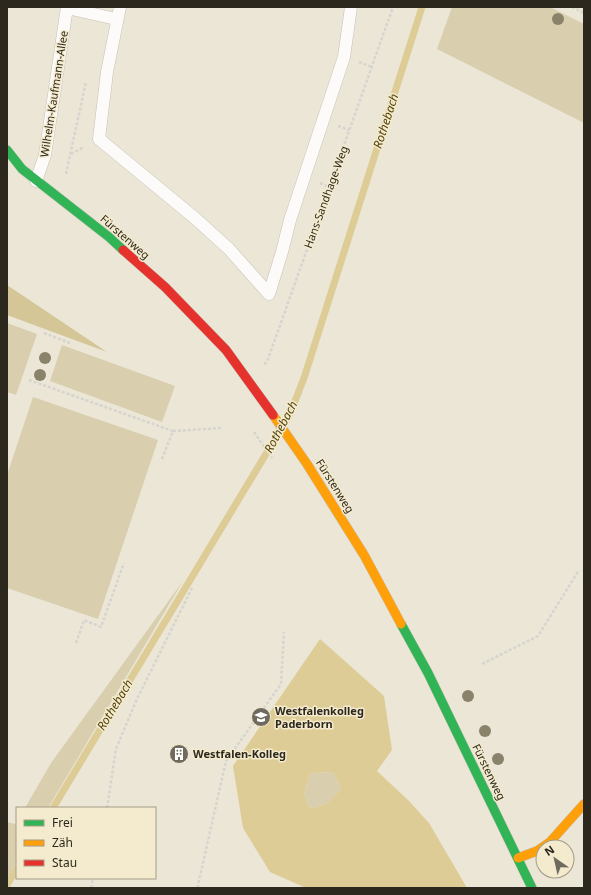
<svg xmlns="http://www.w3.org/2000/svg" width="591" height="895" viewBox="0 0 591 895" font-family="'Noto Sans',sans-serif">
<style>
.green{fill:#d9ceae}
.forest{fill:#d4c697}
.water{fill:#decc96;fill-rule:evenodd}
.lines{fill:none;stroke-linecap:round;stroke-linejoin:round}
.stream{stroke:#decc96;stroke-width:7}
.lane-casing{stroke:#c5c1b5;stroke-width:13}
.fast-casing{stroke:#c5c1b5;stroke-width:10}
.slow-casing{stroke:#c5c1b5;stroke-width:10}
.jam-casing{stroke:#c5c1b5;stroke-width:10}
.path{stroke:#d6d4cf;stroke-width:2.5;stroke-dasharray:3 2;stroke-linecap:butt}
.lane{stroke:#fcfbf9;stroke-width:12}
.fast{stroke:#30b455;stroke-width:9}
.slow{stroke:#ff9f0a;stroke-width:9}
.jam{stroke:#e5322d;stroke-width:9}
.tree{fill:#8a826a}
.labels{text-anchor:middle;stroke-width:3;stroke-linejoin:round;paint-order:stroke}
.street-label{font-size:11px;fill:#2c281e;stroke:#f4eacd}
.poi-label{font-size:11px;font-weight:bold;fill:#2c281e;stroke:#f4eacd;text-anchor:start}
.water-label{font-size:12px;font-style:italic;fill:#534309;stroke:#f4eacd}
</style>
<rect width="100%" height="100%" fill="#ebe6d6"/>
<!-- green -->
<g class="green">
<polygon points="452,7 550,7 584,24 584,123 437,49"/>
<polygon points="7,323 37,334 16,395 7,392"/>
<polygon points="62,345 175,386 162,422 50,381"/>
<polygon points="33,397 158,440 98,619 7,588 7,475"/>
<polygon points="183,581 48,808 25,808 51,763"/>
<path d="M333 772 341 788C333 799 323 810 309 807L304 794 310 773Z"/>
<polygon points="17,821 17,861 7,878 7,822 15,824"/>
</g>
<!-- forest -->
<polygon class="forest" points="7,285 107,352 7,315"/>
<!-- water -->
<path class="water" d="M320 639 384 696 392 750 377 771 409 801 429 823 467 888H306L270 872 243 828 233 766ZM333 772 341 788C333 799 323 810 309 807L304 794 310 773Z"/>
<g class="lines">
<!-- stream -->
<g class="stream">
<polyline points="53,808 290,414 304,378 422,7"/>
<polyline points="7,885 17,868"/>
</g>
<!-- lane casing -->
<g class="lane-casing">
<g id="lane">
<polyline points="120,7 107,72 99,139 196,219 229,249 269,294 282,252 290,220 344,57 351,7"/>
<polyline points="67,8 116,19"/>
<polyline points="36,181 45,155 67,7"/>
</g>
</g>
<!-- fast casing -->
<g class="fast-casing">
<g id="fast">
<polyline points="7,150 22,169 109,237 123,250"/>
<polyline points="401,624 428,673 532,888"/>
</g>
</g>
<!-- slow casing -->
<g class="slow-casing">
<g id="slow">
<polyline points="273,415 307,464 364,555 401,624"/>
<polyline points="518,858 537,851 550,842 584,804"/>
</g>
</g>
<!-- jam casing -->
<g class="jam-casing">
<polyline id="jam" points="123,250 165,287 226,350 273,415"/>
</g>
<!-- path -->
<g class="path">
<polyline points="572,7 584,13"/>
<polyline points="359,62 372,67"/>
<polyline points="338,126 349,130"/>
<polyline points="71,154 84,147"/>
<polyline points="66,174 86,82"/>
<polyline points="320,183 329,187"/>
<polyline points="44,333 70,343"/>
<polyline points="264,364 267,362 393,7"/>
<polyline points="29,380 173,431"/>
<polyline points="254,432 272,458"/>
<polyline points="162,459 173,431 221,428"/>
<polyline points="76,643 84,620 101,627 124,563"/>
<polyline points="482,664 538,636 579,570"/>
<polyline points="107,808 116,749 136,701 192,588"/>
<polyline points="91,888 93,878"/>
<polyline points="198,888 198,885 226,761 281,684 284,632"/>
</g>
<!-- lane -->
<use href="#lane" class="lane"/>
<!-- fast -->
<use href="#fast" class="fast"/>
<!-- slow -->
<use href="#slow" class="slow"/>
<!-- jam -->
<use href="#jam" class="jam"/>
</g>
<!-- trees -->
<g class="tree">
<circle cx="558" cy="19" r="6"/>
<circle cx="45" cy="358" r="6"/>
<circle cx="40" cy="375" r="6"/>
<circle cx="468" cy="696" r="6"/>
<circle cx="485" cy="731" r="6"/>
<circle cx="498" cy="759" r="6"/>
</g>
<!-- icons -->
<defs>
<g id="university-disc" transform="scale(1)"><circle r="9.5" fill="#6f6a5e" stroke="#f4eacd"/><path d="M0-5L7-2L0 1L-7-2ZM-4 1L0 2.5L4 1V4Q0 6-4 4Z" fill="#fff"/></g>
<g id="building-disc" transform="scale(1)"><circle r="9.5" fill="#6f6a5e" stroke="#f4eacd"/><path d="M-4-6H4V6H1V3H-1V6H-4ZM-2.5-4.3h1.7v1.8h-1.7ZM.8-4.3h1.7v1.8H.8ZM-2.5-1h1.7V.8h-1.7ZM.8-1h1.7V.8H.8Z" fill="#fff"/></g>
</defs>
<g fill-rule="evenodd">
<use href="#university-disc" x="261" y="717"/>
<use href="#building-disc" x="179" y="754"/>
</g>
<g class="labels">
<!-- street labels -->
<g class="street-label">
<text transform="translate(54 94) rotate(-81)" y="4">Wilhelm-Kaufmann-Allee</text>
<text transform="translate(326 197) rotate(-70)" y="4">Hans-Sandhage-Weg</text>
<text transform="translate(125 237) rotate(41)" y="4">Fürstenweg</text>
<text transform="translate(335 486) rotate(58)" y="4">Fürstenweg</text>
<text transform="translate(489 772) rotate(64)" y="4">Fürstenweg</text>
</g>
<!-- poi labels -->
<g class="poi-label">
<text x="275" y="715">Westfalenkolleg<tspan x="275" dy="13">Paderborn</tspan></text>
<text x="193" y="758">Westfalen-Kolleg</text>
</g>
<!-- water labels -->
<g class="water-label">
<text transform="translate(386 121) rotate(-72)" y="4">Rothebach</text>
<text transform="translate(281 427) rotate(-62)" y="4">Rothebach</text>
<text transform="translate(115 705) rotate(-59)" y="4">Rothebach</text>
</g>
</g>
<!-- border -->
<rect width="591" height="895" fill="none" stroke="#2c281e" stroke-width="16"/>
<!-- legend -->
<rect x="16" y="807" width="140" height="72" fill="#f4eacd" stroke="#a49c87"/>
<rect x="24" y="820" width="20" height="6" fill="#30b455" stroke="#a49c87"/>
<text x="52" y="827" font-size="12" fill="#2c281e">Frei</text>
<rect x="24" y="840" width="20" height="6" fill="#ff9f0a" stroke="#a49c87"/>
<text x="52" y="847" font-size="12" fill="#2c281e">Zäh</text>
<rect x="24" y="860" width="20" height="6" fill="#e5322d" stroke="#a49c87"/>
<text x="52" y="867" font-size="12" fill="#2c281e">Stau</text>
<!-- north arrow -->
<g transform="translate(555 859) rotate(326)"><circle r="19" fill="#f4eacd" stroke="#a49c87"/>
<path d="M0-3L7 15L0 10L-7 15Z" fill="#6f6a5e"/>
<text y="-6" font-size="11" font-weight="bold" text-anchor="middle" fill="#2c281e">N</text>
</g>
</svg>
